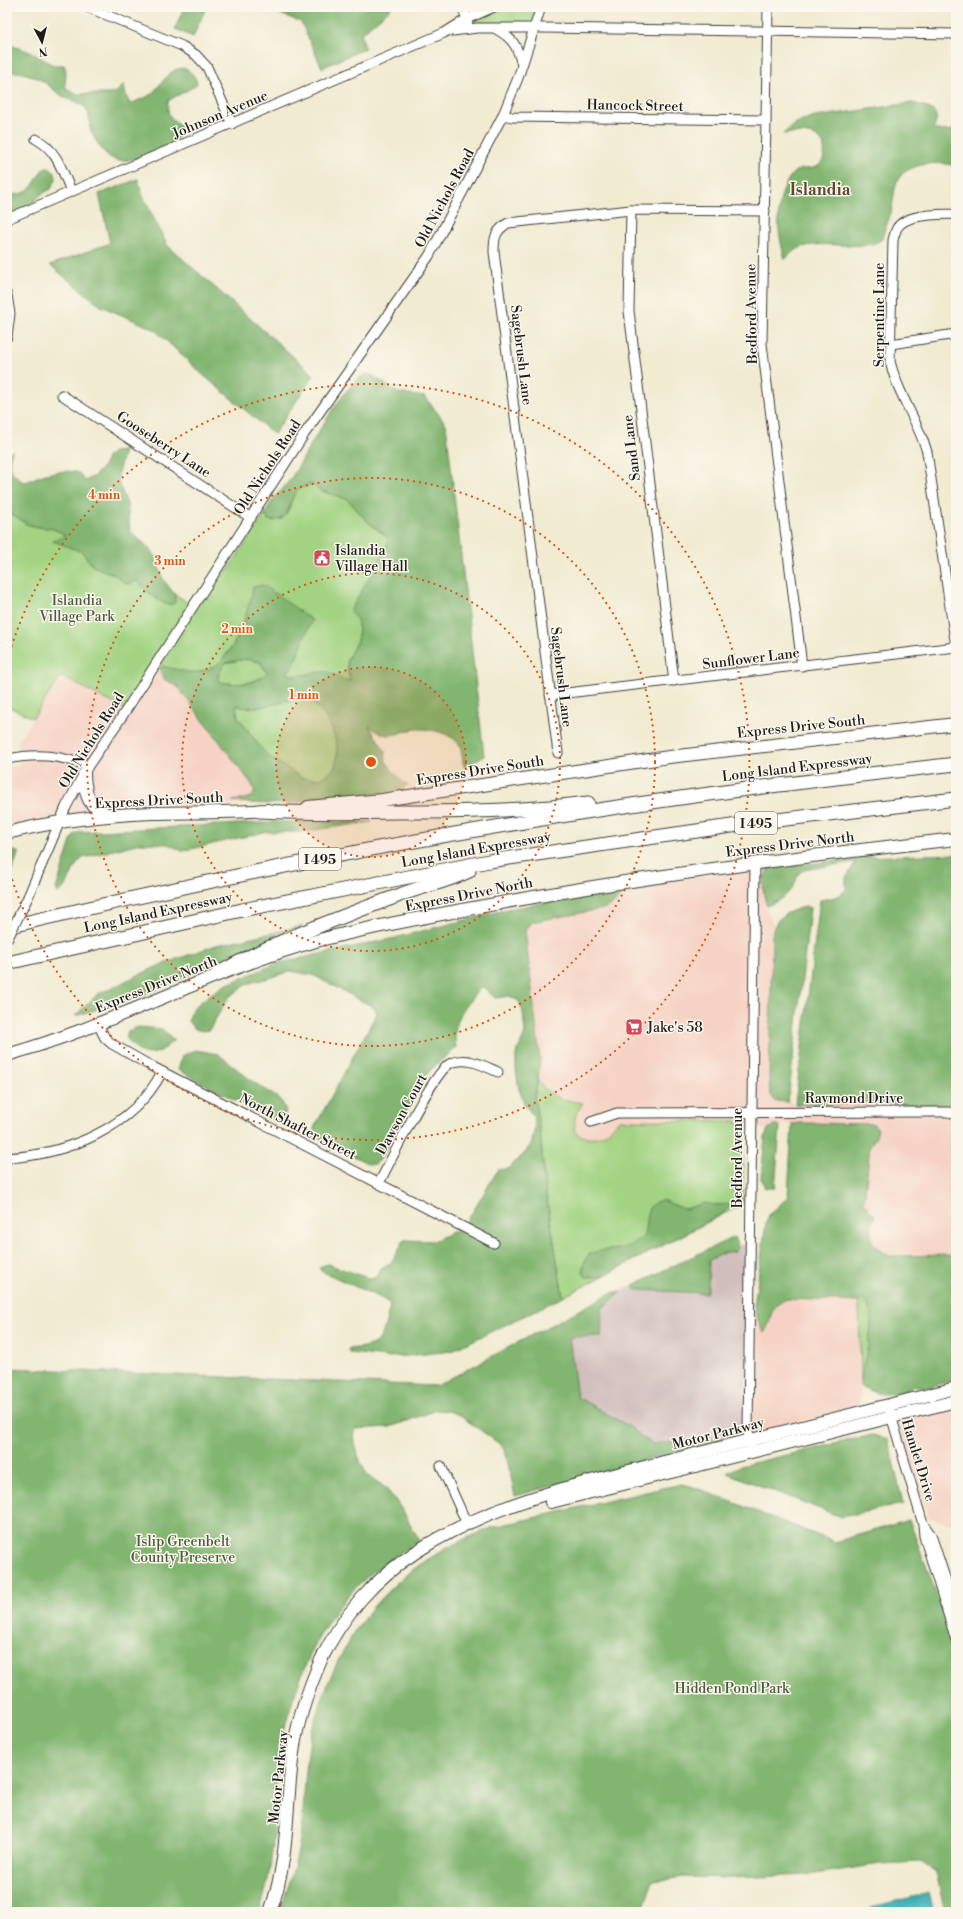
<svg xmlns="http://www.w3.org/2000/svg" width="963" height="1919" viewBox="0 0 963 1919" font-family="'Libre Bodoni',serif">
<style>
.built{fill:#f5d2c3}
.industrial{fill:#d1bfbd}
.green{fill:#a2d382;stroke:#5f784f}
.forest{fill:#81b570;stroke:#4e6846;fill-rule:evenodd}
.water{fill:#3badb3;stroke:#2c6468}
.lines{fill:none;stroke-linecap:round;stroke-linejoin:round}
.minor-casing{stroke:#3c3b37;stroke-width:11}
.major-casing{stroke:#3c3b37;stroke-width:14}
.highway-casing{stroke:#3c3b37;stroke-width:15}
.minor{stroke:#fff;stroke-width:9}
.major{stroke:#fff;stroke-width:12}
.highway{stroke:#fff;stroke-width:13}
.minor-bridge-casing{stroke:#3c3b37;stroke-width:11;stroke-linecap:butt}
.minor-bridge{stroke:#fff;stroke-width:9}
.ring{fill:none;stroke:#de560d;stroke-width:2;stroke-dasharray:2 4}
.labels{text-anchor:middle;stroke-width:3;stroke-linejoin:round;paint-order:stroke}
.shield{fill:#fbf7ec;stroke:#5f5e5a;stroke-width:1}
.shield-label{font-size:13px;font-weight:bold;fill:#1c1c1c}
.street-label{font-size:14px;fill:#1c1c1c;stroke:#fbf7ec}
.poi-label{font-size:14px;fill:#1c1c1c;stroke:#fbf7ec;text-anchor:start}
.park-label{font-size:14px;fill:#4b5c40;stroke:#fbf7ec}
.quarter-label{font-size:16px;font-weight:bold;fill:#5e4834;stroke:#fbf7ec}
.centre{fill:#de560d;stroke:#fbf7ec;stroke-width:2}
.ring-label{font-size:12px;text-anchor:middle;font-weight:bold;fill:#de560d;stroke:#fbf7ec;stroke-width:3;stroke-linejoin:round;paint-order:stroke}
</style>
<rect width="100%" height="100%" fill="#fbf7ec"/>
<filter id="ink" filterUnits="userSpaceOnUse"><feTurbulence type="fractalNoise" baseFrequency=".025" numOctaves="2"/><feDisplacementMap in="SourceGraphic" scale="8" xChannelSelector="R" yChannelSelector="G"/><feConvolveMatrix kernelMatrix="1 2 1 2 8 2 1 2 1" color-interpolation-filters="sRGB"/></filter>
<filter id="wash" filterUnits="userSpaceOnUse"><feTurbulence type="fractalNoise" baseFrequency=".012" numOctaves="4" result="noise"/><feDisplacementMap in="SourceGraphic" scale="16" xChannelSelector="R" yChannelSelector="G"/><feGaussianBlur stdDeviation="0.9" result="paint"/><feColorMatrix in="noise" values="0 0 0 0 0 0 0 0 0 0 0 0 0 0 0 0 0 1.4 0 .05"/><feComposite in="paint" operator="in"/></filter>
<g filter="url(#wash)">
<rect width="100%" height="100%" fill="#f1ebd1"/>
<!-- built -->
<g class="built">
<polygon points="159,663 193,684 174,683 266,803 117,811 7,826 7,767 19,765 18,742 61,676 128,711"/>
<polygon points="770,865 763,880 763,896 773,925 772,935 770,1093 775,1101 795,1104 956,1105 956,1255 889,1256 873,1245 871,1237 871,1226 875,1215 868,1209 864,1202 870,1146 876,1137 800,1123 775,1126 768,1129 743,1129 740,1123 619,1120 606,1134 597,1137 586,1138 577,1134 574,1127 574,1118 582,1104 564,1100 550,1094 538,1081 540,1059 525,930 531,922 603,909 614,904 620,897 623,889"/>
<polygon points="787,1299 859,1302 861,1386 859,1406 746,1435 754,1306 758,1320 767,1328 770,1312 777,1303"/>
<polygon points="956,1406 956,1526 928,1517 897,1421"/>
</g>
<!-- industrial -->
<polygon class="industrial" points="748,1244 746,1435 652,1444 630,1427 577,1397 569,1337 601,1336 602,1308 620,1292 613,1292 633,1285 636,1290 706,1293 708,1289 709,1260 725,1253 735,1252 738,1248 737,1245"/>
<!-- green -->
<g class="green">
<polygon points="496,7 541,7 534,28 469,27 467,20"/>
<path d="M7 471 193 607 220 566 227 571 265 514 266 517 281 520 288 511 294 494 298 489 312 484 321 491 347 499 367 521 386 536 389 541 357 620C362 641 354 643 348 659 345 666 349 675 350 681 338 678 328 672 314 673 303 674 300 678 287 674L312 620 264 603 203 686 193 684 159 663 128 711 61 676 33 718 7 706Z"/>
<path d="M245 659 260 662 267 672C257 685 235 685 220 682L218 676 225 663Z"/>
<path d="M301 697C324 701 347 749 333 769 330 773 324 776 321 779L302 778 272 759 260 747 238 717 235 704C250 713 284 701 301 697Z"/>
<path d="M538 1081C552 1098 562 1100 583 1103 575 1114 572 1122 577 1134 596 1142 607 1135 619 1120L735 1121 740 1123 743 1129V1204L563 1297 545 1188 540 1130 534 1097Z"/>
<path d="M862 1299 867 1302C877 1325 866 1356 861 1380L859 1302Z"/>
</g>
<!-- forest -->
<g class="forest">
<polygon points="184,7 212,7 205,10 193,37 175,29"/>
<polygon points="262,7 392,7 361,34 365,48 322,68 301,22"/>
<path d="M7 38 12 46 31 52 53 65H64C68 73 64 80 66 88L77 94H109L117 92 124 84 126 96 130 104C136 101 144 99 150 95 160 88 174 59 189 71 194 75 196 78 197 84 188 91 178 94 168 101 168 106 167 111 170 116 173 121 180 122 181 130 181 147 127 166 113 159 102 153 94 139 90 128 89 122 90 115 87 110 80 101 72 101 64 97 57 93 52 88 47 84 34 75 22 71 7 72Z"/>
<path d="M912 103C927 106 944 111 933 129L942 131 956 130V167C942 160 915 163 902 174 893 183 894 201 891 213 888 222 884 230 882 239 866 254 815 236 794 251 791 253 788 257 785 259 778 234 774 207 787 182 789 178 792 173 796 171 805 167 815 171 821 163 824 159 825 153 824 148 822 130 797 133 783 134L796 123 815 117Z"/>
<path d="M49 168 55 173 56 179 51 189 43 193 29 207 7 217V195C32 195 31 187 43 169Z"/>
<polygon points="138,179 142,194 167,245 314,375 274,434 203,375 154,329 101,306 50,265 110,243 99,194"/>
<path d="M366 374 372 375 398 393 425 397 446 424 484 756 464 767 460 745C453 734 430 728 417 729 408 729 399 735 389 735 382 735 375 730 369 726L385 751 386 761 392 770 403 782 408 785C389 797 355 795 333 796 321 796 309 800 297 802 276 805 253 804 232 801L249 798 254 795V789L251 783 177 686 164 679 159 667C172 666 185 674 198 672 226 669 239 637 246 614 249 604 252 597 253 587L263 585 312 620C302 638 299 658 287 674 302 678 309 672 323 672 332 672 341 679 350 681L347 660 357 641 359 630 357 620 350 611 387 547 389 541 386 536 367 521 347 499 321 491 312 484C307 486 302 486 298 490 287 501 291 525 268 520L265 514C271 497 285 489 293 475 308 452 343 383 366 374ZM245 659 260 662 267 672C257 685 235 685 220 682L218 676 225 663ZM301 697C324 701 347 749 333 769 330 773 324 776 321 779L302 778 272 759 260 747 238 717 236 705C250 713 285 701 301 697Z"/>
<path d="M13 450C6 468 9 470 23 482 29 482 32 479 37 477 47 473 65 470 76 472 80 473 82 477 84 481L93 477 103 467 108 456 113 452 124 451 118 473 119 484 127 504 130 531 150 549 155 556 163 579 175 595V603C172 604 169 605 166 604 159 602 141 587 138 581L127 584 114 574 94 567 82 552 53 541 65 536C56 526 41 529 29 525 21 522 15 514 7 513V454Z"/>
<path d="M277 822H372L300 832H265L182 851 168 844 140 843 83 858C70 867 72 884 58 893L56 889 71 841 75 834 79 832Z"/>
<polygon points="7,850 19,852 7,883"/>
<path d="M956 854V1105L795 1104 820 900 836 897 846 890V878L856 862C848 863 805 868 800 872 797 875 797 879 795 883 790 895 778 901 767 906 761 889 762 881 770 865L793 866 862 857Z"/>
<path d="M623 889C619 901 614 904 603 909L531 922 525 930 540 1059 538 1081 534 1097 540 1130 545 1188 563 1297 451 1351 407 1356 386 1357 350 1353 348 1349C385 1346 381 1339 390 1306L389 1303 381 1298 321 1271 319 1267 327 1264 371 1279 378 1276 381 1268 391 1263 404 1240 434 1241 464 1226 498 1170 509 1168 524 1154 532 1143 535 1127 533 1115 525 1105 519 1089 516 1070V1054L525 1034 523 1012 519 1001 509 996 495 998 482 986C466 1005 451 1020 456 1047 447 1057 435 1064 427 1074L379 1161 375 1164H369L315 1136 314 1128 377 1013 375 1008 313 975 290 971 273 977 249 983 229 997 209 1030C199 1032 194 1030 188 1021L193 1008 212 993 225 985 278 963 395 938 508 909Z"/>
<path d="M805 906 810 908 788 1102 775 1101 770 1093 769 1083 772 935C775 915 788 913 805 906Z"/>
<polygon points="303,926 135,998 75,1016 98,994 158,966 216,945"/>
<path d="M138 1027 162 1029 174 1040C168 1044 162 1052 155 1053 142 1057 132 1047 126 1037L128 1031Z"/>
<polygon points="195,1050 218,1054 252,1081 281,1100 286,1111 281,1124 178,1070 182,1056"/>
<path d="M800 1123 874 1124 878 1129 876 1137 870 1146 864 1201 868 1209 875 1215 871 1226V1237L873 1245 889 1256 956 1255V1379L931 1387 914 1386 902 1392 888 1394H881L866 1389 861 1386C859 1366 884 1312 862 1299L859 1302 787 1299C766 1308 774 1318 764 1333L758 1320 754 1306 766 1223 769 1215 788 1197 792 1124Z"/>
<polygon points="774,1126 780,1126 775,1188 765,1188 761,1178 765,1137 768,1129"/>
<path d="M662 1200 684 1209 706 1203 712 1205 732 1204 722 1214 611 1272 599 1277H586C582 1273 582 1269 584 1263 589 1246 610 1252 623 1248 632 1246 638 1242 644 1235 648 1221 642 1205 662 1200Z"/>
<polygon points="734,1237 738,1248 735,1252 725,1253 709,1260 708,1289 706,1293 636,1290 633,1285"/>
<path d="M613 1292H621L602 1308 601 1336 569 1337 577 1397 630 1427 652 1444 736 1436 515 1496 505 1450 497 1442 459 1415 448 1411 437 1410 390 1427 355 1429C352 1441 361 1470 371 1478 377 1482 384 1485 388 1491 401 1505 410 1525 420 1541 409 1548 396 1554 386 1562 337 1597 312 1641 294 1697 286 1721 280 1744 278 1768 273 1817 276 1865 259 1912H7V1368L436 1386Z"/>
<polygon points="872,1435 888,1439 903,1504 841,1517 727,1473 740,1466"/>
<path d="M681 1484 691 1486 835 1542 909 1520 949 1628 956 1657V1912H945L936 1872 921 1862 880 1864 809 1875 731 1878 684 1877 653 1881 643 1909 644 1912H280C286 1892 294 1872 298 1851 305 1815 303 1777 310 1740 313 1724 319 1707 325 1691 357 1607 410 1558 494 1527Z"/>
</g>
<!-- water -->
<polygon class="water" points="929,1893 934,1912 872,1912 871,1907"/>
</g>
<g filter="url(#ink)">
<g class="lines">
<!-- minor casing -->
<g class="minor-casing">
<g id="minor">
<polyline points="87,7 182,46 196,55 207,67 232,124"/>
<polyline points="463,7 468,25"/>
<polyline points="768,7 762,344 802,666"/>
<path d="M496 29C514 39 517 46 522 65"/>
<polyline points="452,31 478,28 544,28 956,34"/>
<polyline points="503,115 512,117 766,120"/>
<path d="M36 139C57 150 62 170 71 191"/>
<polyline points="631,210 629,311 674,681"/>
<polyline points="7,219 444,33 467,19 494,7"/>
<polyline points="7,295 10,314 7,337"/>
<polyline points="891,344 956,334"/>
<polyline points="62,395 251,518"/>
<path d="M550 695 956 647 927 452C918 421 897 393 890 361L893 240C894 237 895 232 897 228 906 213 940 215 956 214"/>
<path d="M558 753 494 252C494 238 495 231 508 223L631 210 765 211"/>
<path d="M7 759C38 753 59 755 88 766"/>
<polyline points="28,897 66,807 88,766 121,718 305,433 429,256 503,115 518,78 541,7"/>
<polyline points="98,1024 105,1038 112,1044 149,1065 494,1243"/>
<polyline points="591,1122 617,1113 933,1112 949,1112 956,1115"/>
<path d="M7 1158C68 1154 133 1128 162 1072"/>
<path d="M379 1183C391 1161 433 1071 451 1063 467 1056 484 1066 498 1072"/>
<polyline points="890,1412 923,1524 924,1536 956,1640"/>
<polyline points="750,1445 748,1431 755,863"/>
<polyline points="441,1466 467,1524"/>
<polyline points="923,1524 931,1535 956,1611"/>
</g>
</g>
<!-- major casing -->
<g class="major-casing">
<g id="major">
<path d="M84 774C85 795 88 809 111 815"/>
<polyline points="308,807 382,800 669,757 956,724"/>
<path d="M7 833C54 821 104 815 152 813 191 812 230 813 268 810"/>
<path d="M7 1055C113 1025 210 971 316 941 369 927 425 917 479 907 637 877 796 857 956 839"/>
<polyline points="551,1502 956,1401"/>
<path d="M270 1912C290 1857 285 1809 293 1753 297 1721 308 1690 321 1660 342 1616 375 1578 416 1552 490 1503 583 1483 668 1461 764 1436 860 1412 956 1388"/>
</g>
</g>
<!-- highway casing -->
<g class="highway-casing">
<g id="highway">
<path d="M259 811C305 813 351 813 396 812 460 812 524 811 588 803"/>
<path d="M7 927C192 883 379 845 567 815 696 794 826 779 956 764"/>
<polyline points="7,963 242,910 489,861 752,823 956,799"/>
<path d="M217 974C275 941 338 918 400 895 423 886 447 882 469 871"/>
</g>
</g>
<!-- minor -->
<use href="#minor" class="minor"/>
<!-- major -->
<use href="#major" class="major"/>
<!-- highway -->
<use href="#highway" class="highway"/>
<!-- minor-bridge casing -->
<g class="minor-bridge-casing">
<polyline id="minor-bridge" points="7,940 28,897"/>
</g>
<!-- minor-bridge -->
<use href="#minor-bridge" class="minor-bridge"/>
</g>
</g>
<!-- distance rings -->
<circle cx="371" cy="762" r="95" fill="#de560d" fill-opacity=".12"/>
<g class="ring">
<circle cx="371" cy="762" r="95"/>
<circle cx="371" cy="762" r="189"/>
<circle cx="371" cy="762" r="284"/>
<path d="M8 658A378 378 0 1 1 8 866"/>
</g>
<!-- icons -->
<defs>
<g id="civic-square" transform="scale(0.9)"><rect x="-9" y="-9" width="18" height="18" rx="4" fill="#d1495b" stroke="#fbf7ec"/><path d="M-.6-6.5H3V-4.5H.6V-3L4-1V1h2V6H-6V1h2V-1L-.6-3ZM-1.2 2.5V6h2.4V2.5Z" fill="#fff"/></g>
<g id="supermarket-square" transform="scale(0.9)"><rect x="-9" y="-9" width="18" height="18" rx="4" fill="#d1495b" stroke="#fbf7ec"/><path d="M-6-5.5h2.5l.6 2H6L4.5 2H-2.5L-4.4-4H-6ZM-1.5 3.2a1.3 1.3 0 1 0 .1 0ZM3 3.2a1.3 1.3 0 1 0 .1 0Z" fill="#fff"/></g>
</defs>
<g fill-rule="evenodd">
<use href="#civic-square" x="322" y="558"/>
<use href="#supermarket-square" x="634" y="1027"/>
</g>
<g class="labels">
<!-- shield labels -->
<g class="shield">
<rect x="735" y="812" width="42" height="22" rx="3"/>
<rect x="299" y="848" width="42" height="22" rx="3"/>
</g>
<g class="shield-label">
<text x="756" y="828">I 495</text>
<text x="320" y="864">I 495</text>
</g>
<!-- street labels -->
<g class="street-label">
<text transform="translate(635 105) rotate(1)" y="5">Hancock Street</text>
<text transform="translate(220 114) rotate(-23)" y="5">Johnson Avenue</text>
<text transform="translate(444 198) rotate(-62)" y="5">Old Nichols Road</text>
<text transform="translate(751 314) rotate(-91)" y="5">Bedford Avenue</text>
<text transform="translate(879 315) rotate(-90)" y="5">Serpentine Lane</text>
<text transform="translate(522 355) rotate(83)" y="5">Sagebrush Lane</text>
<text transform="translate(164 444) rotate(33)" y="5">Gooseberry Lane</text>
<text transform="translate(631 448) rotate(-97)" y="5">Sand Lane</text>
<text transform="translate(267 467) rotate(-57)" y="5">Old Nichols Road</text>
<text transform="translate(751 658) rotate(-7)" y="5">Sunflower Lane</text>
<text transform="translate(562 677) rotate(83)" y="5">Sagebrush Lane</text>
<text transform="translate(801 726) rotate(-6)" y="5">Express Drive South</text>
<text transform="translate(91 740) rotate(-58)" y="5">Old Nichols Road</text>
<text transform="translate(797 767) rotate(-7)" y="5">Long Island Expressway</text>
<text transform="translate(480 770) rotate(-9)" y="5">Express Drive South</text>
<text transform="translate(159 800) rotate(-3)" y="5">Express Drive South</text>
<text transform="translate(790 844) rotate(-7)" y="5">Express Drive North</text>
<text transform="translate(476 849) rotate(-10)" y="5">Long Island Expressway</text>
<text transform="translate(469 894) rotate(-11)" y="5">Express Drive North</text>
<text transform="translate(158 912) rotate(-12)" y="5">Long Island Expressway</text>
<text transform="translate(156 984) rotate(-22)" y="5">Express Drive North</text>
<text x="854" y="1103">Raymond Drive</text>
<text transform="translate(401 1114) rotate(-61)" y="5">Dawson Court</text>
<text transform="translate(298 1126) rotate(27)" y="5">North Shafter Street</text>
<text transform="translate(737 1158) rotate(-90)" y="5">Bedford Avenue</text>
<text transform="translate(718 1433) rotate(-14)" y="5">Motor Parkway</text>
<text transform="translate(919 1460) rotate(73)" y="5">Hamlet Drive</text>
<text transform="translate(278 1777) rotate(-84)" y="5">Motor Parkway</text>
</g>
<!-- poi labels -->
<g class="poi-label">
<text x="335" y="555">Islandia<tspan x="335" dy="16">Village Hall</tspan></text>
<text x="647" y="1032">Jake's 58</text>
</g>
<!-- park labels -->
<g class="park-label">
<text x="77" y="605">Islandia<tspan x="77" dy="16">Village Park</tspan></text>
<text x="183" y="1546">Islip Greenbelt<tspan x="183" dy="16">County Preserve</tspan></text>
<text x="732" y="1693">Hidden Pond Park</text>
</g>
<!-- quarter labels -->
<g class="quarter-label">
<text x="820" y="195">Islandia</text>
</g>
</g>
<circle cx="371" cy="762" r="6" class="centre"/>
<g class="ring-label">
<text x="104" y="499">4 min</text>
<text x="170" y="565">3 min</text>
<text x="237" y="633">2 min</text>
<text x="304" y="699">1 min</text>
</g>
<!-- margin -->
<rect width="963" height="1919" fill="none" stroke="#fbf7ec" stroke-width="24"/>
<!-- north arrow -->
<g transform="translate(42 42) rotate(173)" stroke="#fbf7ec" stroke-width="3" paint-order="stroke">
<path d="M0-3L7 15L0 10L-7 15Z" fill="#1c1c1c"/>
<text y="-6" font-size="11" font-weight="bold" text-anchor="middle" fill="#1c1c1c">N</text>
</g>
</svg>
